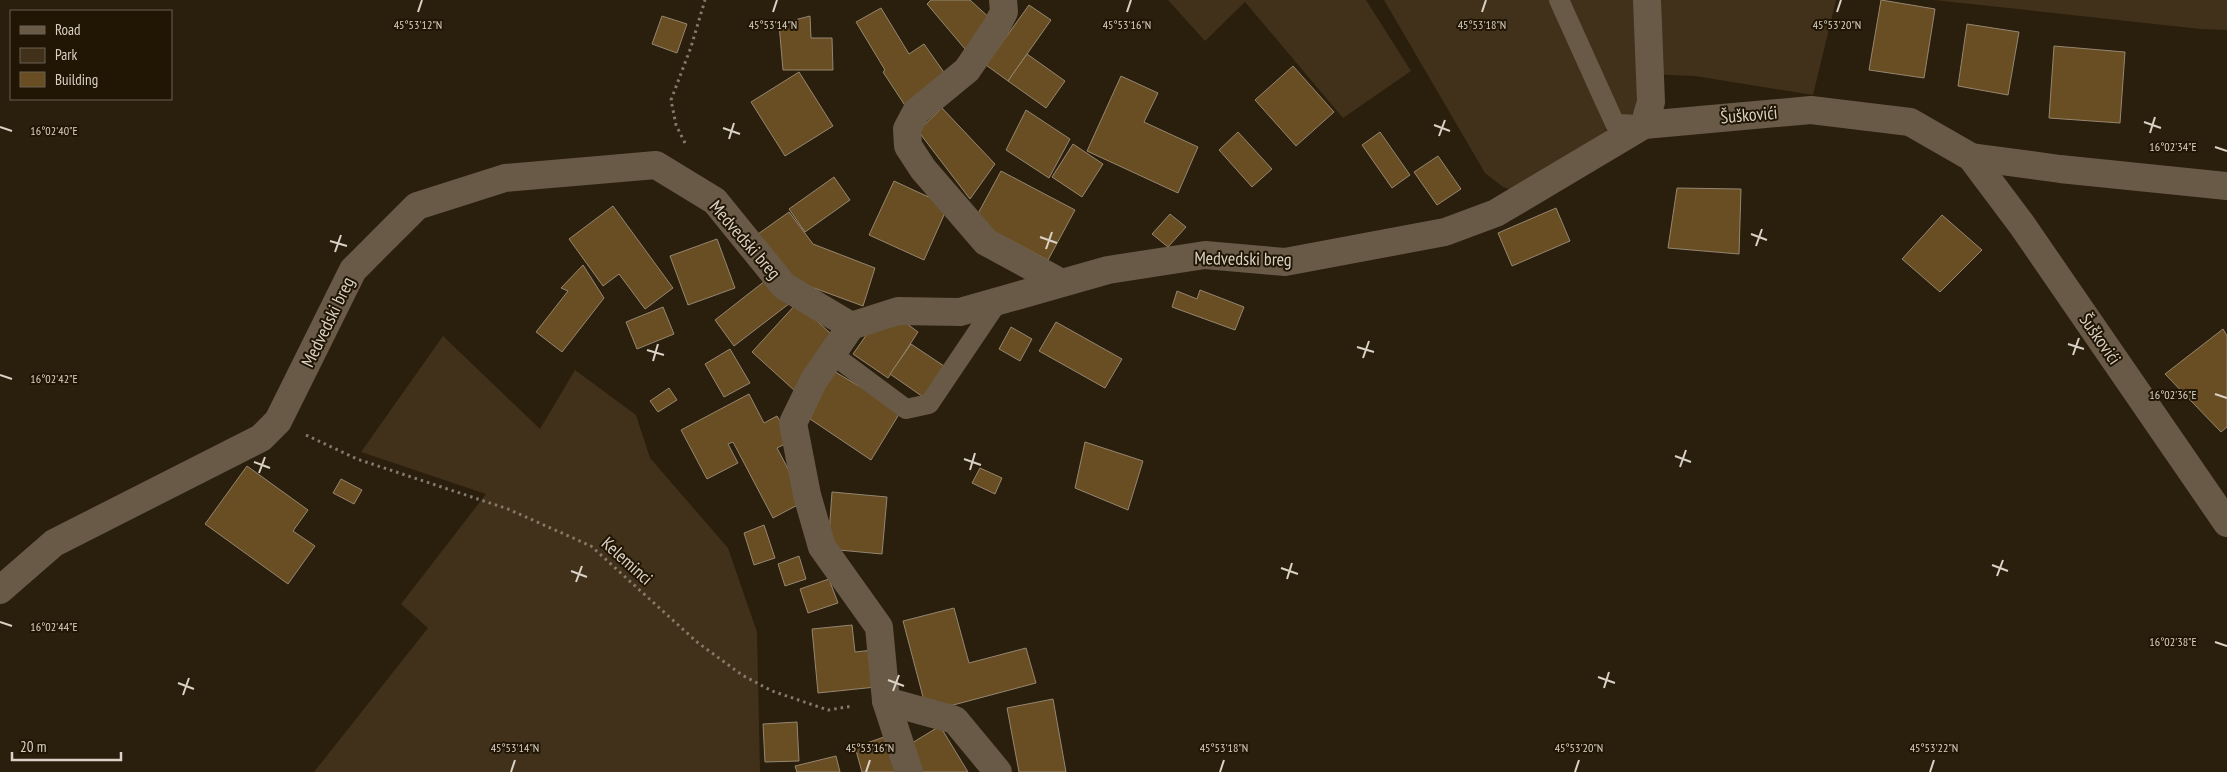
<svg xmlns="http://www.w3.org/2000/svg" width="2227" height="772" viewBox="0 0 2227 772" font-family="'PT Sans Narrow',sans-serif">
<style>
.green{fill:#41311a}
.building{fill:#694e24;stroke:#958671}
.lines{fill:none;stroke-linecap:round;stroke-linejoin:round}
.path{stroke:#847a6b;stroke-width:3;stroke-dasharray:2.5 4;stroke-linecap:butt}
.service{stroke:#685a46;stroke-width:20}
.minor{stroke:#685a46;stroke-width:28}
.ticks{fill:none;stroke:#dad2c6;stroke-width:2}
.labels{text-anchor:middle;stroke-width:4;stroke-linejoin:round;paint-order:stroke}
.street-label{font-size:18px;fill:#dad2c6;stroke:#211504}
.ticks-label{font-size:12px;text-anchor:middle;fill:#dad2c6;stroke:#211504;stroke-width:4;stroke-linejoin:round;paint-order:stroke}
</style>
<rect width="100%" height="100%" fill="#2a1e0c"/>
<!-- green -->
<g class="green">
<polygon points="1168,0 1366,0 1411,71 1343,118 1245,2 1205,41"/>
<polygon points="1384,0 1552,0 1607,132 1515,191 1503,187 1485,173"/>
<polygon points="1569,0 1836,0 1813,95 1695,76 1644,74 1635,108 1631,116 1624,116 1619,113"/>
<polygon points="1934,0 2227,0 2227,30 2201,29"/>
<polygon points="443,336 540,429 575,370 636,415 650,458 728,548 757,632 760,772 314,772 428,628 401,604 486,494 361,452"/>
</g>
<!-- building -->
<g class="building">
<polygon points="931,0 970,0 993,21 965,49 927,4"/>
<polygon points="1881,0 1935,9 1924,78 1869,70"/>
<polygon points="1029,5 1051,20 1008,81 986,65"/>
<polygon points="881,8 909,54 924,44 948,78 906,107 883,72 885,70 856,22"/>
<polygon points="662,16 687,24 677,53 652,44"/>
<polygon points="810,16 811,38 832,38 833,70 783,70 779,24"/>
<polygon points="1967,24 2019,32 2008,95 1958,86"/>
<polygon points="2054,46 2125,52 2120,123 2049,118"/>
<polygon points="1027,54 1065,81 1046,108 1008,81"/>
<polygon points="1293,66 1334,112 1296,146 1255,100"/>
<polygon points="799,72 833,126 785,156 751,102"/>
<polygon points="1121,76 1158,93 1144,122 1198,147 1178,193 1087,151"/>
<polygon points="942,108 995,164 970,199 918,131"/>
<polygon points="1026,110 1070,139 1049,178 1006,150"/>
<polygon points="1238,132 1272,169 1252,187 1219,150"/>
<polygon points="1380,132 1410,175 1392,188 1362,145"/>
<polygon points="1073,144 1103,164 1082,197 1052,177"/>
<polygon points="1438,156 1461,189 1437,205 1414,172"/>
<polygon points="1001,171 1075,210 1048,260 974,221"/>
<polygon points="834,177 850,200 805,232 789,209"/>
<polygon points="894,181 948,206 924,260 869,235"/>
<polygon points="1677,188 1741,189 1739,254 1668,248"/>
<polygon points="613,206 673,288 645,309 619,274 603,286 569,239"/>
<polygon points="1556,208 1570,241 1512,266 1498,233"/>
<polygon points="789,212 813,244 875,268 863,306 795,281 758,234"/>
<polygon points="1170,214 1186,227 1168,247 1152,234"/>
<polygon points="1942,215 1982,250 1940,292 1902,259"/>
<polygon points="717,239 735,288 688,305 670,256"/>
<polygon points="583,265 604,298 562,352 536,332 568,291 561,288"/>
<polygon points="770,277 790,303 734,346 715,320"/>
<polygon points="1200,290 1244,307 1235,330 1172,307 1177,291 1197,299"/>
<polygon points="797,303 840,342 795,391 752,352"/>
<polygon points="663,307 674,334 637,349 626,322"/>
<polygon points="895,315 918,332 888,378 853,354 874,324"/>
<polygon points="1056,322 1122,359 1105,388 1039,351"/>
<polygon points="1011,327 1032,339 1020,361 999,349"/>
<polygon points="2223,329 2227,336 2227,427 2221,432 2165,374"/>
<polygon points="911,344 947,368 926,399 890,374"/>
<polygon points="730,349 750,383 724,397 705,364"/>
<polygon points="832,370 901,411 871,460 810,419"/>
<polygon points="669,388 677,400 658,412 650,401"/>
<polygon points="749,394 764,423 777,416 791,441 777,448 805,501 773,518 733,442 728,444 738,463 707,479 681,430"/>
<polygon points="1085,442 1143,461 1128,510 1075,488"/>
<polygon points="247,466 308,510 293,531 315,546 288,584 205,524"/>
<polygon points="980,468 1002,478 995,494 972,483"/>
<polygon points="341,479 362,490 354,504 333,493"/>
<polygon points="832,492 887,497 882,554 828,549"/>
<polygon points="764,525 775,558 754,565 744,533"/>
<polygon points="799,556 806,579 785,586 778,564"/>
<polygon points="829,579 838,603 808,613 800,589"/>
<polygon points="954,608 969,663 1026,648 1036,683 927,712 903,621"/>
<polygon points="852,625 855,652 873,650 876,687 818,693 812,629"/>
<polygon points="1053,699 1066,772 1019,772 1007,708"/>
<polygon points="797,722 799,761 765,762 763,724"/>
<polygon points="940,726 968,772 916,772 902,749"/>
<polygon points="887,736 898,772 862,772 855,747"/>
<polygon points="836,756 840,772 797,772 795,766"/>
</g>
<g class="lines">
<!-- path -->
<g class="path">
<polyline points="685,143 676,125 671,100 691,47 705,0"/>
<polyline points="306,435 357,459 508,509 591,546 697,642 742,675 772,691 828,710 853,706"/>
</g>
<!-- service -->
<g class="service">
<polyline points="1559,0 1615,124 1644,125"/>
<polyline points="832,354 906,409 929,404 999,300"/>
</g>
<!-- minor -->
<g class="minor">
<polyline points="1003,0 1004,12 995,29 967,70 916,112 907,129 908,146 923,169 986,242 1060,282"/>
<polyline points="1647,0 1651,102 1644,125 1811,110 1910,122 1971,157 2022,225 2227,523"/>
<polyline points="1971,157 2060,169 2227,186"/>
<polyline points="851,326 814,380 793,423 807,495 822,547 879,627 886,701 909,772"/>
<polyline points="0,590 54,543 261,438 278,421 353,270 417,206 505,178 656,165 715,201 784,286 851,326 898,311 960,312 1108,270 1205,255 1285,262 1445,232 1496,213 1644,125"/>
<polyline points="886,701 955,720 998,772"/>
</g>
</g>
<!-- ticks -->
<path class="ticks" d="M418 12 422 0M773 12 777 0M1127 12 1131 0M1482 12 1486 0M1837 12 1841 0M2144 122 2161 128M1434 125 1450 131M0 127 12 131M723 128 740 134M2150 133 2155 117M1439 136 1445 120M729 139 734 123M2215 147 2227 151M1751 234 1767 240M1040 237 1057 243M330 241 347 246M1756 246 1762 229M1046 249 1052 232M335 252 341 235M2068 344 2084 349M1357 347 1374 352M647 350 664 355M2073 355 2079 338M1363 358 1369 341M653 361 658 344M0 375 12 379M2215 394 2227 398M1675 456 1691 462M964 459 981 465M254 462 270 468M1680 467 1686 450M970 470 975 453M259 473 265 457M1992 565 2008 571M1281 568 1298 574M571 571 587 577M1997 576 2003 560M1287 579 1292 563M576 582 582 566M0 622 12 626M2215 642 2227 646M1598 677 1615 683M888 680 904 686M178 683 194 689M1604 688 1609 672M893 691 899 675M183 695 189 678M511 772 515 760M866 772 870 760M1220 772 1224 760M1575 772 1579 760M1930 772 1934 760"/>
<g class="labels">
<!-- street labels -->
<g class="street-label">
<text transform="translate(1749 115) rotate(-5)" y="6">Šuškovići</text>
<text transform="translate(745 240) rotate(49)" y="6">Medvedski breg</text>
<text transform="translate(1243 259) rotate(1)" y="6">Medvedski breg</text>
<text transform="translate(328 322) rotate(-64)" y="6">Medvedski breg</text>
<text transform="translate(2100 339) rotate(55)" y="6">Šuškovići</text>
<text transform="translate(627 561) rotate(42)" y="6">Keleminci</text>
</g>
</g>
<g class="ticks-label">
<text x="418" y="29">45°53'12"N</text>
<text x="773" y="29">45°53'14"N</text>
<text x="1127" y="29">45°53'16"N</text>
<text x="1482" y="29">45°53'18"N</text>
<text x="1837" y="29">45°53'20"N</text>
<text x="54" y="135">16°02'40"E</text>
<text x="2173" y="151">16°02'34"E</text>
<text x="54" y="383">16°02'42"E</text>
<text x="2173" y="399">16°02'36"E</text>
<text x="54" y="631">16°02'44"E</text>
<text x="2173" y="646">16°02'38"E</text>
<text x="515" y="752">45°53'14"N</text>
<text x="870" y="752">45°53'16"N</text>
<text x="1224" y="752">45°53'18"N</text>
<text x="1579" y="752">45°53'20"N</text>
<text x="1934" y="752">45°53'22"N</text>
</g>
<!-- legend -->
<rect x="10" y="10" width="162" height="90" fill="#211504" stroke="#6b6152"/>
<rect x="20" y="26" width="25" height="8" fill="#685a46" stroke="#6b6152"/>
<text x="55" y="35" font-size="15" fill="#dad2c6">Road</text>
<rect x="20" y="48" width="25" height="15" fill="#41311a" stroke="#6b6152"/>
<text x="55" y="60" font-size="15" fill="#dad2c6">Park</text>
<rect x="20" y="72" width="25" height="15" fill="#694e24" stroke="#6b6152"/>
<text x="55" y="85" font-size="15" fill="#dad2c6">Building</text>
<!-- scale -->
<path d="M12 752v8h109v-8" fill="none" stroke="#dad2c6" stroke-width="2.5"/>
<text x="20" y="752" font-size="15" fill="#dad2c6" stroke="#211504" stroke-width="4" paint-order="stroke">20 m</text>
</svg>
